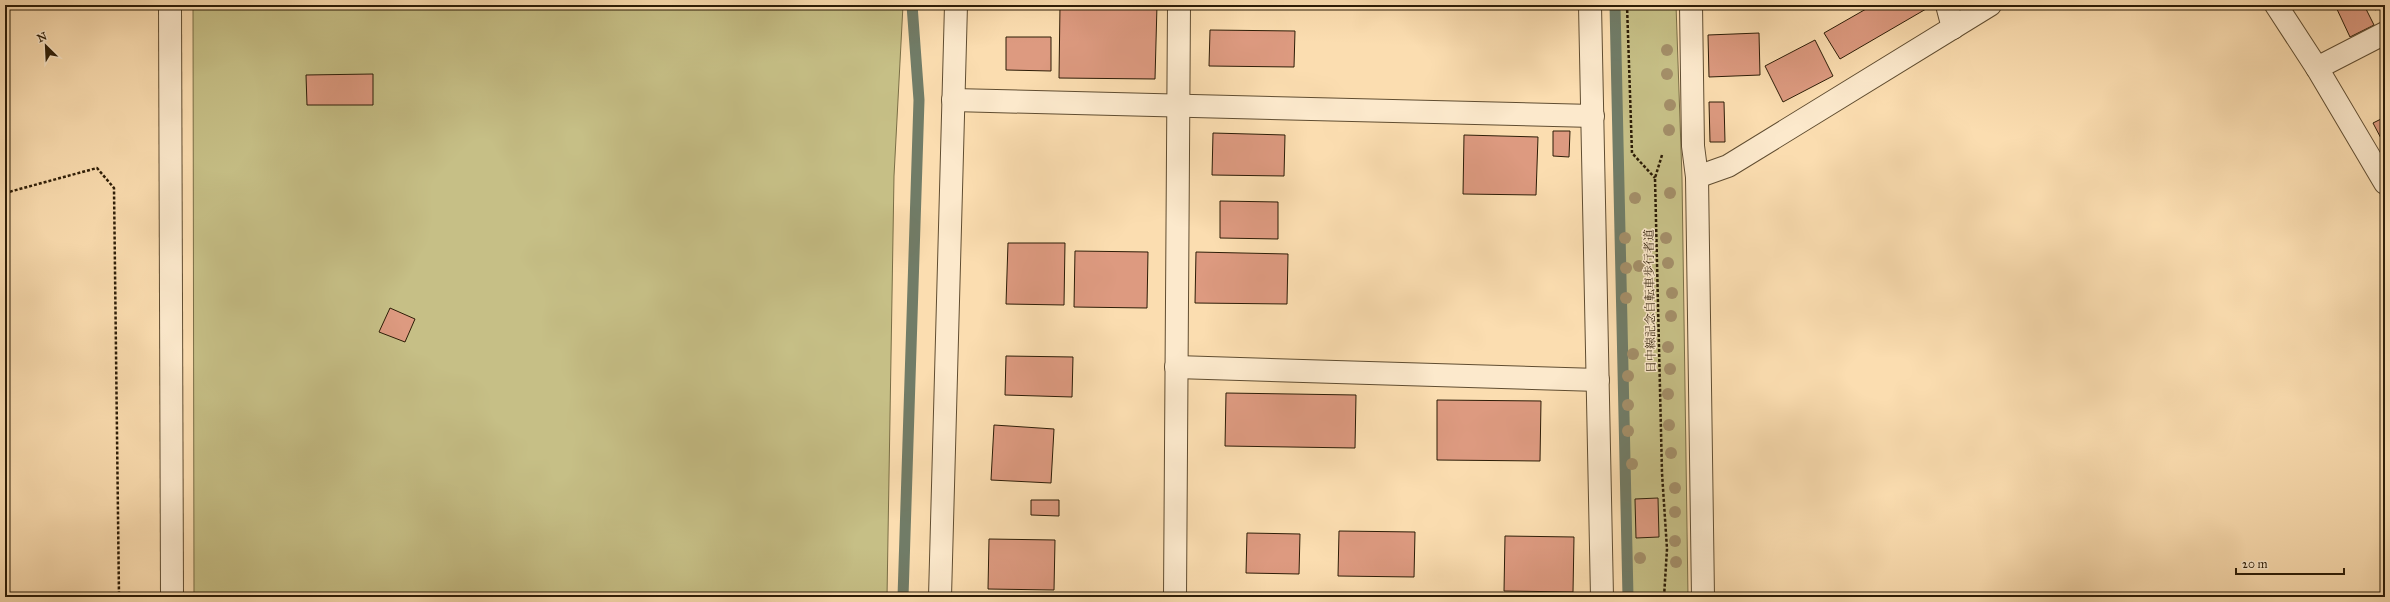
<svg xmlns="http://www.w3.org/2000/svg" width="2390" height="602" viewBox="0 0 2390 602" font-family="'IM FELL Great Primer','Noto Serif JP',serif">
<style>
.green{fill:#c6bf86;stroke:#7a6e46}
.lines{fill:none;stroke-linecap:round;stroke-linejoin:round}
.stream{stroke:#717c67;stroke-width:11}
.building{fill:#dd9a80;stroke:#2d1d07}
.minor-casing{stroke:#604d31;stroke-width:24}
.path{stroke:#2d1d07;stroke-width:2.5;stroke-dasharray:3 2;stroke-linecap:butt}
.minor{stroke:#fce9cc;stroke-width:22}
.tree{fill:#a38e68}
.labels{text-anchor:middle;stroke-width:3;stroke-linejoin:round;paint-order:stroke}
.street-label{font-size:12px;fill:#2d1d07;stroke:#fce9cc}
</style>
<rect width="100%" height="100%" fill="#fbddb0"/>
<filter id="stains"><feTurbulence type="fractalNoise" baseFrequency=".005" numOctaves="4"/><feColorMatrix values="0 0 0 0 .2 0 0 0 0 .09 0 0 0 0 .02 0 0 0 .5 -.17"/></filter>
<radialGradient id="worn" r=".72"><stop offset=".6" stop-color="#630" stop-opacity="0"/><stop offset="1" stop-color="#630" stop-opacity=".3"/></radialGradient>
<!-- green -->
<g class="green">
<polygon points="193,5 903,5 894,176 887,597 194,597"/>
<polygon points="1619,5 1676,5 1682,178 1688,597 1632,597"/>
</g>
<g class="lines">
<!-- stream -->
<g class="stream">
<polyline points="1615,5 1628,597"/>
<polyline points="903,597 919,100 912,5"/>
</g>
</g>
<!-- building -->
<g class="building">
<polygon points="1060,5 1157,5 1155,79 1059,78"/>
<polygon points="1873,5 1923,5 1926,9 1840,59 1824,33"/>
<polygon points="2335,5 2364,5 2374,25 2350,37"/>
<polygon points="2372,5 2385,5 2375,10"/>
<polygon points="1210,30 1295,31 1294,67 1209,66"/>
<polygon points="1759,33 1760,75 1709,77 1708,35"/>
<polygon points="1006,37 1051,37 1051,71 1006,70"/>
<polygon points="1815,40 1833,76 1783,102 1765,66"/>
<polygon points="373,74 373,105 307,105 306,75"/>
<polygon points="1709,102 1724,102 1725,142 1710,142"/>
<polygon points="2385,117 2385,146 2373,123"/>
<polygon points="1553,131 1570,131 1569,157 1553,156"/>
<polygon points="1213,133 1285,135 1284,176 1212,175"/>
<polygon points="1464,135 1538,137 1536,195 1463,194"/>
<polygon points="1220,201 1278,202 1278,239 1220,238"/>
<polygon points="1008,243 1065,243 1064,305 1006,304"/>
<polygon points="1075,251 1148,252 1147,308 1074,307"/>
<polygon points="1196,252 1288,254 1287,304 1195,303"/>
<polygon points="390,308 415,319 405,342 379,332"/>
<polygon points="1006,356 1073,357 1072,397 1005,395"/>
<polygon points="1226,393 1356,395 1355,448 1225,446"/>
<polygon points="1437,400 1541,401 1540,461 1437,460"/>
<polygon points="994,425 1054,429 1051,483 991,480"/>
<polygon points="1658,498 1659,537 1636,538 1635,499"/>
<polygon points="1031,500 1059,500 1059,516 1031,515"/>
<polygon points="1339,531 1415,532 1414,577 1338,576"/>
<polygon points="1247,533 1300,534 1299,574 1246,573"/>
<polygon points="1505,536 1574,537 1573,592 1504,591"/>
<polygon points="989,539 1055,540 1054,590 988,589"/>
</g>
<g class="lines">
<!-- minor casing -->
<g class="minor-casing">
<g id="minor">
<polyline points="170,5 172,597"/>
<polyline points="1590,5 1602,597"/>
<polyline points="1691,5 1693,146 1697,177 1703,597"/>
<polyline points="1947,5 1953,28"/>
<polyline points="2276,5 2317,68 2385,183"/>
<polyline points="2317,68 2385,33"/>
<polyline points="953,100 1593,116"/>
<polyline points="1697,177 1728,166 1990,5"/>
<polyline points="1176,367 1598,380"/>
<polyline points="940,597 956,5"/>
<polyline points="1175,597 1179,5"/>
</g>
</g>
<!-- path -->
<g class="path">
<polyline points="1627,5 1632,153 1655,178"/>
<polyline points="1662,155 1655,178 1662,473 1667,549 1664,597"/>
<polyline points="5,193 97,168 114,188 119,597"/>
</g>
<!-- minor -->
<use href="#minor" class="minor"/>
</g>
<!-- trees -->
<g class="tree">
<circle cx="1667" cy="50" r="6"/>
<circle cx="1667" cy="74" r="6"/>
<circle cx="1670" cy="105" r="6"/>
<circle cx="1669" cy="130" r="6"/>
<circle cx="1670" cy="193" r="6"/>
<circle cx="1635" cy="198" r="6"/>
<circle cx="1625" cy="238" r="6"/>
<circle cx="1666" cy="238" r="6"/>
<circle cx="1668" cy="263" r="6"/>
<circle cx="1639" cy="266" r="6"/>
<circle cx="1626" cy="268" r="6"/>
<circle cx="1672" cy="293" r="6"/>
<circle cx="1626" cy="298" r="6"/>
<circle cx="1671" cy="316" r="6"/>
<circle cx="1668" cy="347" r="6"/>
<circle cx="1633" cy="354" r="6"/>
<circle cx="1670" cy="369" r="6"/>
<circle cx="1628" cy="376" r="6"/>
<circle cx="1668" cy="394" r="6"/>
<circle cx="1628" cy="405" r="6"/>
<circle cx="1669" cy="425" r="6"/>
<circle cx="1628" cy="431" r="6"/>
<circle cx="1671" cy="453" r="6"/>
<circle cx="1632" cy="464" r="6"/>
<circle cx="1675" cy="488" r="6"/>
<circle cx="1675" cy="512" r="6"/>
<circle cx="1675" cy="541" r="6"/>
<circle cx="1640" cy="558" r="6"/>
<circle cx="1676" cy="562" r="6"/>
</g>
<g class="labels">
<!-- street labels -->
<g class="street-label">
<text transform="translate(1650 301) rotate(-91)" y="4">日中線記念自転車歩行者道</text>
</g>
</g>
<!-- margin -->
<rect width="2390" height="602" fill="none" stroke="#fbddb0" stroke-width="20"/>
<rect x="6" y="6" width="2378" height="590" fill="none" stroke="#2d1d07" stroke-width="2"/>
<rect x="10" y="10" width="2370" height="582" fill="none" stroke="#2d1d07"/>
<!-- north arrow -->
<g transform="translate(46 46) rotate(336)" stroke="#fce9cc" stroke-width="3" paint-order="stroke">
<path d="M0-3L7 15L0 10L-7 15Z" fill="#2d1d07"/>
<text y="-6" font-size="11" font-weight="bold" text-anchor="middle" fill="#2d1d07">N</text>
</g>
<!-- scale -->
<path d="M2236 568v6h108v-6" fill="none" stroke="#2d1d07" stroke-width="2"/>
<text x="2242" y="568" font-size="12" fill="#2d1d07" stroke="#fce9cc" stroke-width="3" paint-order="stroke">20 m</text>
<rect width="100%" height="100%" filter="url(#stains)"/>
<rect width="100%" height="100%" fill="url(#worn)"/>
</svg>
